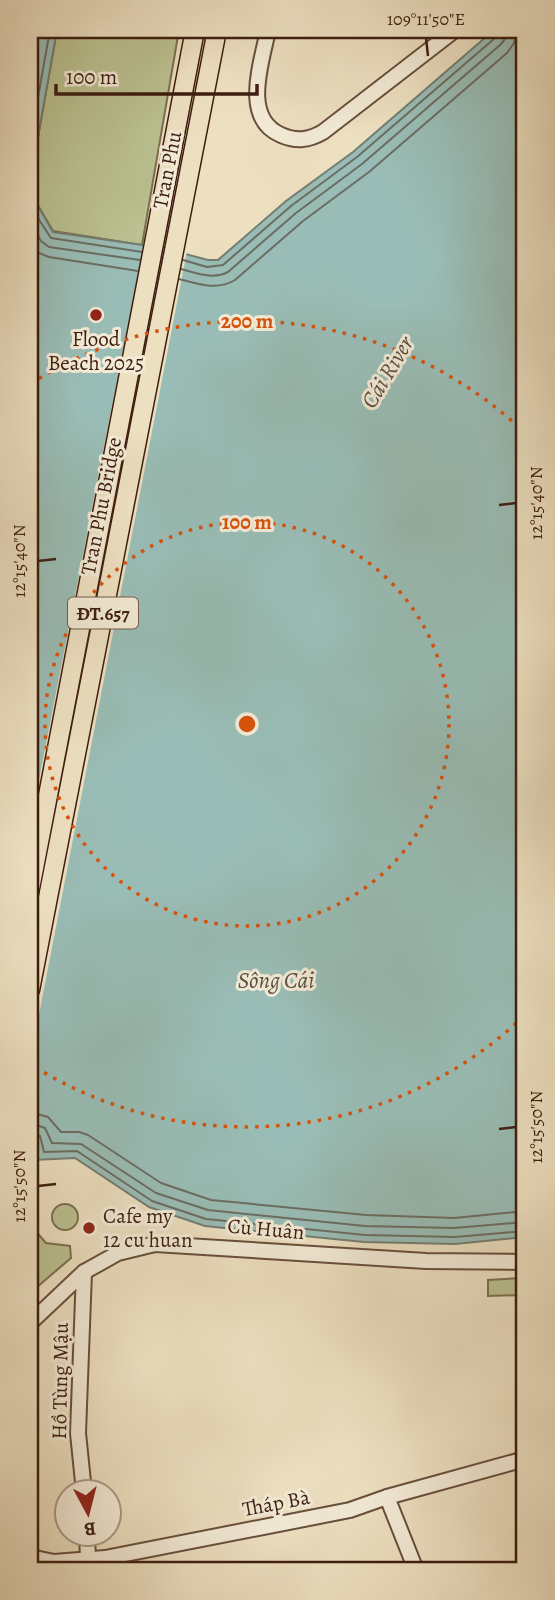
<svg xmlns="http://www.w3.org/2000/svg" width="555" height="1600" viewBox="0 0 555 1600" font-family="Alegreya,serif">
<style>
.green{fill:#bbc191;stroke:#7c6f50;stroke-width:2}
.water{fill:#99bdb6;stroke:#747d73;stroke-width:2}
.pier{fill:#ede0c1}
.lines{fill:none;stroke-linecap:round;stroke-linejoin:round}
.shore{stroke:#6b6d62;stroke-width:2}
.minor-casing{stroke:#694e3c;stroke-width:18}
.major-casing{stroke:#3d1d0f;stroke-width:21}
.minor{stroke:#f3ebd7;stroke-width:14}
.major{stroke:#ede0c1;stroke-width:18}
.ticks{fill:none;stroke:#3d1d0f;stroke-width:2.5}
.ring{fill:none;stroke:#d7530c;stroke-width:3.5;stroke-dasharray:3.5 7}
.poi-dot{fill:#8f2418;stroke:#f3ebd7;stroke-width:2.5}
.labels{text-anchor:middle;stroke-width:6;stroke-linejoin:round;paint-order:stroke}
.shield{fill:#f3ebd7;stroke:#745b4b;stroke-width:2}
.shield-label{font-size:19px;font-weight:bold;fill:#3d1d0f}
.street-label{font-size:21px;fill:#3d1d0f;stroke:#f3ebd7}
.poi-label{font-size:21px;fill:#3d1d0f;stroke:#f3ebd7}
.water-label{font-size:23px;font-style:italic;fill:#594d41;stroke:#f3ebd7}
.centre{fill:#d7530c;stroke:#f3ebd7;stroke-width:3.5}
.ring-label{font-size:21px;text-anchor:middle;font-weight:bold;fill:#d7530c;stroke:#f3ebd7;stroke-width:6;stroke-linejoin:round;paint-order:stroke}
.neatline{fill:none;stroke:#3d1d0f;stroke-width:2.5}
.ticks-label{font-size:18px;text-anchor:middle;fill:#3d1d0f}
</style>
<rect width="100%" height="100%" fill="#ede0c1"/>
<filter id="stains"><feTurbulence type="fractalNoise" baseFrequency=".00286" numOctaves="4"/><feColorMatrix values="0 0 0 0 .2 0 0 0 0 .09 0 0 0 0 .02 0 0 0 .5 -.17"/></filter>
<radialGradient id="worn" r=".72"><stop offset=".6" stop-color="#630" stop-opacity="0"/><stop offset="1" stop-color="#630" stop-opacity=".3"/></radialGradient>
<!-- green -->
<g class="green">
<polygon points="57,30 179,30 142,245 53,231 30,192 30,182"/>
<circle cx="65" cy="1217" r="13"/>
<polygon points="39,1235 46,1243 70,1246 71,1258 30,1293 30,1259"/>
<polygon points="522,1278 523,1295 488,1296 488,1280"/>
</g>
<!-- water -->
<g class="water">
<polygon points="30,30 57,30 30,182"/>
<polygon points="494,30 525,30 525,1237 455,1244 364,1242 205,1226 149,1207 75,1158 34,1160 35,1140 30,1137 30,192 53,232 163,248 208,260 218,260 286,201 353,152"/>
</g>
<!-- pier -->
<polygon class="pier" points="144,242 187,251 30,1061 30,826"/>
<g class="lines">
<!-- shore -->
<g class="shore">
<polyline points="30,142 50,30"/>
<polyline points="30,206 51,238 142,252"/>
<polyline points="30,223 41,241 49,247 140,260"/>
<polyline points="30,244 39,253 49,257 138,271"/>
<polyline points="183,260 207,267 223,265 291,206 357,157 495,38 497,30"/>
<path d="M181 269C197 273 213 280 228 272L296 213 362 164 500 45 505 39 506 30"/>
<path d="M179 279C198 284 217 291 235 280L303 221 369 172 507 53 514 43 517 30"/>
<polyline points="30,1112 48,1117 61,1132 79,1132 88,1135 161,1183 211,1200 366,1215 454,1218 525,1211"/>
<polyline points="30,1123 45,1128 52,1143 81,1144 156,1193 208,1210 365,1226 454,1228 525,1222"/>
<polyline points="30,1131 40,1136 44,1152 77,1151 152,1201 206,1219 365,1235 455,1237 525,1231"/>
</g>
<!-- minor casing -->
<g class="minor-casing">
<g id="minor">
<path d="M268 30C262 62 241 118 281 135 297 142 309 140 323 132L455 30"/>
<polyline points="30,1323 84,1272 118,1253 155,1244 426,1261 525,1262"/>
<polyline points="84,1492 78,1433 84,1272"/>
<polyline points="387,1497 416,1570"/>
<polyline points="87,1534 88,1560"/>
<polyline points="30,1557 54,1562 105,1558 350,1510 387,1497 525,1459"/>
</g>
</g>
<!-- major casing -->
<g class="major-casing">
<g id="major">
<polyline points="30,889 195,30"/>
<polyline points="30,990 217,30"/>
</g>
</g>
<!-- minor -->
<use href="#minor" class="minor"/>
<!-- major -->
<use href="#major" class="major"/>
</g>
<!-- ticks -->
<path class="ticks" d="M426 38 428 56M499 505 516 503M38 561 56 559M499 1129 516 1127M38 1186 56 1184"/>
<!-- distance rings -->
<g class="ring">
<circle cx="247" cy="724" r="202"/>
<path d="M524 1016A403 403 0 0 1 30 1064M30 384A403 403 0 0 1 524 432"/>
</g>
<!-- markers -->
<g class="poi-dot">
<circle cx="96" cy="315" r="7"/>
<circle cx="89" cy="1228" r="7"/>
</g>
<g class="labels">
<!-- shield labels -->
<rect class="shield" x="68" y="597.5" width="70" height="31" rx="5"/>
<g class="shield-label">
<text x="103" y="620">ĐT.657</text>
</g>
<!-- street labels -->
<g class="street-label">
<text transform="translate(167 170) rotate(-79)" y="7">Tran Phu</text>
<text transform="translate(101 506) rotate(-79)" y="7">Tran Phu Bridge</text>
<text transform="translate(266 1229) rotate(5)" y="7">Cù Huân</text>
<text transform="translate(60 1381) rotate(-89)" y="7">Hồ Tùng Mậu</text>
<text transform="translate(276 1503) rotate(-11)" y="7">Tháp Bà</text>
</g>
<!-- poi labels -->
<g class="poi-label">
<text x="96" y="346">Flood<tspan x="96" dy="24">Beach 2025</tspan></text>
<text x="103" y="1223" text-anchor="start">Cafe my<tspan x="103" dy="24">12 cu huan</tspan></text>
</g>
<!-- water labels -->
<g class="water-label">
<text transform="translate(387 372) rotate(-59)" y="8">Cái River</text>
<text x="276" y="988">Sông Cái</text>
</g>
</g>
<circle cx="247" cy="724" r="10" class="centre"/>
<g class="ring-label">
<text x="247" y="328">200 m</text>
<text x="247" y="529">100 m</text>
</g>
<!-- margin -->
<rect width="555" height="1600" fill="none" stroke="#ede0c1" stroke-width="77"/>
<!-- north arrow -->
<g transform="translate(88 1513) rotate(173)"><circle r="33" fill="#f3ebd7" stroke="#aa9987" stroke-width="2"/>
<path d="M0-5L12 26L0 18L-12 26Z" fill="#8f2418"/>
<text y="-10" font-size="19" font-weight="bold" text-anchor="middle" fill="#3d1d0f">B</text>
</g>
<!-- scale -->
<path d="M56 84v10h201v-10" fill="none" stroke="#3d1d0f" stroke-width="3.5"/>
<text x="66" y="84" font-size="21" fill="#3d1d0f" stroke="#f3ebd7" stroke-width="5" paint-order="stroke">100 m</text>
<rect x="38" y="38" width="478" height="1524" class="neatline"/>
<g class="ticks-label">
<text x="426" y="25">109°11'50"E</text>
<text transform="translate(536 503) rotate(-90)" y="6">12°15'40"N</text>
<text transform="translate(19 561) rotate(-90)" y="6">12°15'40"N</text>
<text transform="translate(536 1127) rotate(-90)" y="6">12°15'50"N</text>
<text transform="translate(19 1186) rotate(-90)" y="6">12°15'50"N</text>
</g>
<rect width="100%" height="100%" filter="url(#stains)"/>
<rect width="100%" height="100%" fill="url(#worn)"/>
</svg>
